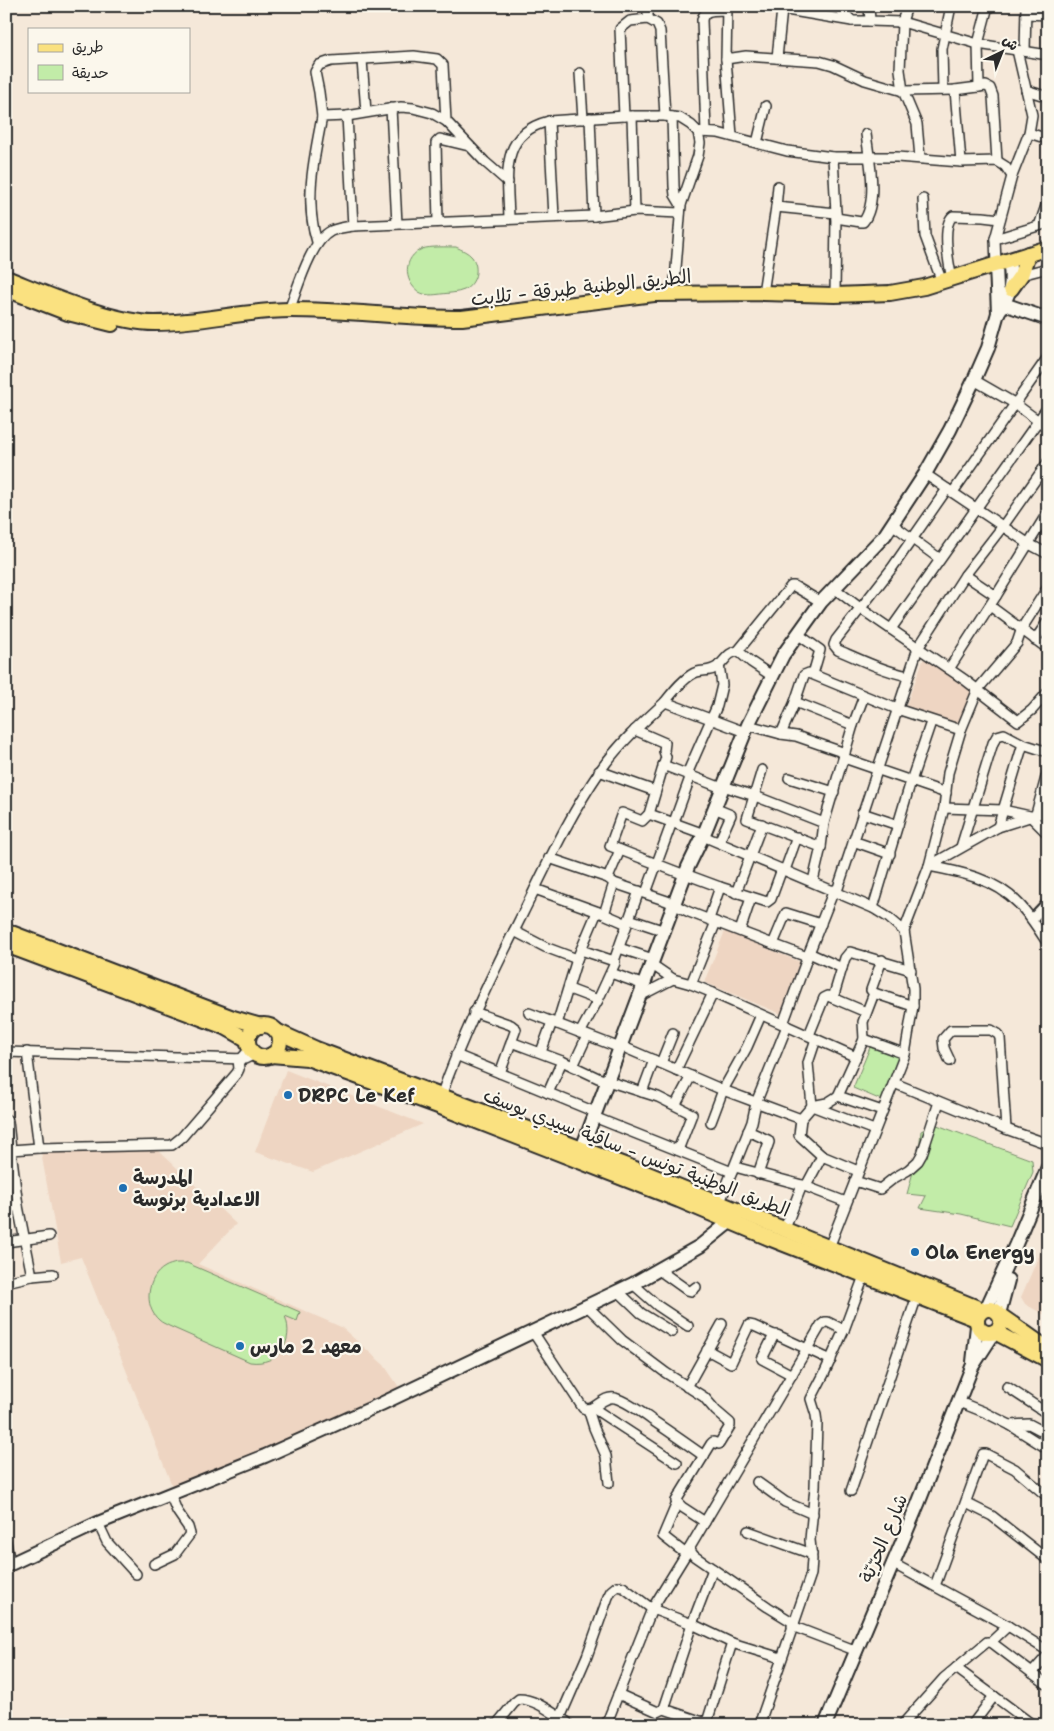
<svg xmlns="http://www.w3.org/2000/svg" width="1054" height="1731" viewBox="0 0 1054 1731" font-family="'Shantell Sans','Playpen Sans Arabic',sans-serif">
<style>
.built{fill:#eed5c2}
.green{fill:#c2eca8;stroke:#768c6a}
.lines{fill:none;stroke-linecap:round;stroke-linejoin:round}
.street-casing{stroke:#2b2b2b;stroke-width:12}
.secondary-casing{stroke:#2b2b2b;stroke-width:16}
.primary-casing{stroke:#2b2b2b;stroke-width:18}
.street{stroke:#fbf7ec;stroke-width:9}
.secondary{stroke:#fbf7ec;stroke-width:12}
.primary{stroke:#fae180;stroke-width:14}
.poi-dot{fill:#1f6fb2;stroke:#fbf7ec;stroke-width:2}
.labels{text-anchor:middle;stroke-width:4.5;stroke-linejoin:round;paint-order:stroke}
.street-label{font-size:19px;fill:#2b2b2b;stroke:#fbf7ec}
.poi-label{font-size:19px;font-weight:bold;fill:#2b2b2b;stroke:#fbf7ec;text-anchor:start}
</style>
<rect width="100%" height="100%" fill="#f5e8d9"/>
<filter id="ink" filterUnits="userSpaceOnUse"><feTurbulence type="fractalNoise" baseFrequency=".02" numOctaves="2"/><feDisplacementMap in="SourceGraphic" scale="10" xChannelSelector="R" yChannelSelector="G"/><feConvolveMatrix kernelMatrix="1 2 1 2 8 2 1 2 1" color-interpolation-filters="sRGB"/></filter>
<g filter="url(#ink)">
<!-- built -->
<g class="built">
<polygon points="924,658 974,692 962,727 905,708"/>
<polygon points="725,931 805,964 784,1015 704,982"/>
<polygon points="286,1070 423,1124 313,1172 255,1152"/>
<polygon points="158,1150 236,1224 198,1264 341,1327 384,1365 401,1390 173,1488 81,1257 61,1262 41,1152"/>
<polygon points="1048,1235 1048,1317 1025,1304 1021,1297"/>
</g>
<!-- green -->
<g class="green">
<path d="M456 247C462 250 468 252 472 257 480 268 476 284 464 290 457 293 449 293 441 294 433 295 426 296 419 292 403 281 403 257 422 249 430 246 448 247 456 247Z"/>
<polygon points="871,1045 904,1059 886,1102 853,1088"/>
<polygon points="929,1122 1032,1160 1033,1172 1010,1226 961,1214 920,1208 926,1196 907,1194 919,1150 921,1131 925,1129"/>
<path d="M176 1263H187L300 1312 297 1321 285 1316C295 1342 278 1366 250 1362L169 1326C166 1324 162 1323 159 1320 143 1306 147 1277 165 1267 168 1265 173 1264 176 1263Z"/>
</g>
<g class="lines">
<!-- street casing -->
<g class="street-casing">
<g id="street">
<polyline points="763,6 852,21 870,21"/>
<polyline points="837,6 852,21"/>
<polyline points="869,6 870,21 902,22 978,44 1048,55"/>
<polyline points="907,6 902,22 900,70 903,91 917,124 920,158"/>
<polyline points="1026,14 1048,15"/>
<polyline points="648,19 657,24 660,31 665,116"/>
<polyline points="1025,51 1026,6"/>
<polyline points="777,58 782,9"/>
<polyline points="726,59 727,6"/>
<polyline points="362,60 366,112"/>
<polyline points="580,73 583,119"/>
<polyline points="979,87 978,44 988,6"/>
<polyline points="943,90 942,49 951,6"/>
<polyline points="955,90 961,162"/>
<polyline points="1026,90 1048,97"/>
<polyline points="391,108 397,224"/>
<polyline points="347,116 353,226"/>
<polyline points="624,116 620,29 630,21 648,19 648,6"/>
<polyline points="632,116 635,211"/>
<polyline points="322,117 319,92 315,72 319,65 331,61 414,56 437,59 443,65 446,121"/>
<polyline points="672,117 674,186 675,195 681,205"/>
<polyline points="590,118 594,216"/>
<polyline points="549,121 554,217"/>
<polyline points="698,132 718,133 787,151 833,157 897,157 961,162 997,161 1005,166 1012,176 995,239 996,265"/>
<path d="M706 132 702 20C704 8 716 11 726 10"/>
<polyline points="1029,133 1048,139"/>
<polyline points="732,136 726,59 746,56 819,61 833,65 865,80 903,91 955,90 986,86 990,88 993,96 997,161"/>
<polyline points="757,143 766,106"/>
<polyline points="833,157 836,213 835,295"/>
<polyline points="1012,176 1029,133 1032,115 1017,50"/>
<polyline points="923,199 925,236 942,282"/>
<polyline points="776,207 836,213"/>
<path d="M509 218C508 177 498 134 549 121L624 116H665L680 118 691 125 698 132 700 143 698 156 681 205 674 293"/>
<path d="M836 218 861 222H863C879 202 869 158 866 134"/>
<polyline points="438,222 436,143 440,139 469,146"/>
<polyline points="1039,226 1048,200"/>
<polyline points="995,239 1048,223"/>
<path d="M317 242C304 201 314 159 322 117L347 116 401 107 413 108 432 113 446 121 485 162 508 182"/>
<polyline points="1021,275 1048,268"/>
<path d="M952 279C949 265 941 225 953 216L983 217 1000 219"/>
<polyline points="763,293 776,207 778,186"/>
<path d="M289 310C298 288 310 242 331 231 338 228 345 227 353 226L594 216 635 211 680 213"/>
<polyline points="974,380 1014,403 1048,428"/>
<polyline points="925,474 1029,544 1048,554"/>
<polyline points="953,492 1048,357"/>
<polyline points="892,524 940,559"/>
<polyline points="965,575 996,596"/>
<polyline points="834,588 860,608 965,680 1018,721 1032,710 1048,692"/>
<polyline points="990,606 1048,649"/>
<polyline points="891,629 1048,407"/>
<polyline points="799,635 820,650 813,674"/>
<polyline points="1035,640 1048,621"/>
<polyline points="738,651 751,662 772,676"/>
<polyline points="949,669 996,596 1048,512"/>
<path d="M908 676C884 671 861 660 838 650L834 645 836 640 892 568 947 489"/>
<path d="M665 702C672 693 686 675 697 672 704 670 710 672 717 667 726 661 726 653 738 651L791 586H794L821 602"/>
<polyline points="795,702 804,675 809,673 897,709 961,730"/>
<polyline points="748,725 781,734 796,736 845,753"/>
<polyline points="635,730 665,743 664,751 666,757 649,814 642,821 622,813 610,846 685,875"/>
<polyline points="781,734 795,702 853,725"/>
<polyline points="844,758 946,793"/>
<polyline points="663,765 722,788"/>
<polyline points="762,770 747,819 821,847"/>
<polyline points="599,771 655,791"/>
<polyline points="687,774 717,706 722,685 719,665"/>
<polyline points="789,778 834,792"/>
<polyline points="723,786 755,796 824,823"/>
<polyline points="714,808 731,815 719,842"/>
<polyline points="944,808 1003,810 1030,816 1048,834"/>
<polyline points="862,813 898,825"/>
<polyline points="649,814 704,834"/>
<polyline points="1036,814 1048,770"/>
<polyline points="674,822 691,775"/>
<polyline points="998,827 1023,744"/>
<polyline points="703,836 873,908 889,918 904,931"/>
<polyline points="853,841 890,854"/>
<polyline points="961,847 993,743 997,736 1004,734 1023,744 1048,752"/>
<polyline points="549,858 608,878 614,883 667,901 689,912 807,957"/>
<path d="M929 866C961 872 995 879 1018 903 1030 915 1039 930 1048 944"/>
<polyline points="929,866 998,827 1048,811"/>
<polyline points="785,870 797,837"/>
<polyline points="685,874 720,887 767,902 771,899 782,869"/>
<polyline points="608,878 620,850"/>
<polyline points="813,881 821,847 824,823 853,725 864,696"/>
<polyline points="535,889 604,914 627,924"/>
<polyline points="837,891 918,648 965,575 1003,526 1048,462"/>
<polyline points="646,893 672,822"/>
<polyline points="736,893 762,824"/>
<polyline points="873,908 911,781 931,722"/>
<polyline points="604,914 614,883"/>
<polyline points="629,919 665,931"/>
<polyline points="709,919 720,887"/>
<polyline points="1032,919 1048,902"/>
<polyline points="514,931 545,947 577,959"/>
<polyline points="740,931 751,898"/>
<polyline points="773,944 786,913 821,924"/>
<polyline points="619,948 653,959"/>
<polyline points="809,953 842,968 833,998 866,1012"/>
<polyline points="882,960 871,990 874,993 913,1006"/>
<polyline points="614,961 639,891"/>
<polyline points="651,964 673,979 691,984 713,993 856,1057"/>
<polyline points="842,968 845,958 850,952 911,970"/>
<polyline points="611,973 644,985"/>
<polyline points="691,984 716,922"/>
<polyline points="569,989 598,1000"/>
<polyline points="640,996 673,979"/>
<polyline points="474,1012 511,1025 516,1029 500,1073"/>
<polyline points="529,1013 620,1048"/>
<polyline points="557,1024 577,959 597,912"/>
<polyline points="783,1024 809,953 834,890"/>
<polyline points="580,1033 598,1000 615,963 614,961 581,950"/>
<polyline points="809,1035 824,998 828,996 833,998"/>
<polyline points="816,1039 808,1063 812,1106 874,1130"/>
<polyline points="864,1039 863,1022 874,993"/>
<polyline points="511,1042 562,1061 598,1078 658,1097 692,1114 678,1150"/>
<polyline points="621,1046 723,1090 801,1119"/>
<polyline points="6,1052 245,1059 255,1054"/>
<polyline points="27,1052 39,1148"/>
<polyline points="541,1052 552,1022"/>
<polyline points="456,1055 595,1112"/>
<polyline points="241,1059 250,1049"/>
<polyline points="950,1061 944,1048 943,1039 951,1030 991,1030 998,1034 1000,1038 1006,1129"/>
<polyline points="661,1063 673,1033"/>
<polyline points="573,1066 587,1036"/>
<polyline points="676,1070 713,993"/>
<polyline points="894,1083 1006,1129 1048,1144"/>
<polyline points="642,1092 654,1060"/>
<polyline points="548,1093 562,1061"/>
<path d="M441 1096C463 1034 492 975 522 915 546 867 569 816 600 771 618 745 641 724 665 702L745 732"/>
<polyline points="676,1104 691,1076"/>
<polyline points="882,1111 838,1096 864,1039 905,1054"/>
<polyline points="594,1117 732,1172"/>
<polyline points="6,1119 8,1121 11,1150"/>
<polyline points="711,1122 723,1090 747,1047 761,1015"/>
<polyline points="748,1131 768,1140 769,1142 758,1174"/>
<polyline points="822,1156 799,1135 801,1119 812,1106 827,1103 838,1096"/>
<polyline points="735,1167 802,1185 846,1202"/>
<polyline points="855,1181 880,1189 894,1178 908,1170 918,1161 922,1154 939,1102"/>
<polyline points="806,1186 822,1156 858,1171"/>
<polyline points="718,1207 752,1122 756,1103 787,1026"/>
<polyline points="6,1208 18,1206"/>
<polyline points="784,1231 802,1185"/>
<polyline points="6,1242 49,1236"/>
<polyline points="828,1250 905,1054 913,1006 913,989 904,931 929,866 944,808 948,773 961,730 978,689 1017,643 1022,628 1048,587"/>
<polyline points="659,1270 687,1290 691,1291 696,1287"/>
<polyline points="32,1276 18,1206 11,1150 39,1148 172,1145 182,1137 237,1073 239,1069 238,1059"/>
<polyline points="6,1282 32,1276 53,1274"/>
<polyline points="633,1284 658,1306 688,1326"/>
<polyline points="618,1291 641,1313 672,1332"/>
<polyline points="587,1306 622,1340 666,1373 704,1397 716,1411 730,1423 730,1426 719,1444 713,1442 711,1444 676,1501 682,1507 705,1522"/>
<path d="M533 1332 583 1408C595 1413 602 1395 615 1398 628 1402 641 1412 652 1420 670 1432 687 1444 704 1456"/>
<polyline points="707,1350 731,1363 749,1325 754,1326 774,1335"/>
<polyline points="792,1375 762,1359 774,1335 777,1335 831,1360"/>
<polyline points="687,1387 722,1324"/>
<polyline points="1007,1387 1048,1414"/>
<polyline points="959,1402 984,1412 1010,1425 1029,1424 1048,1434"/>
<polyline points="593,1408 677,1463"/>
<polyline points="588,1409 594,1428 606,1456 609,1483"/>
<polyline points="1010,1425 1048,1449"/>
<polyline points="757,1482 785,1502 813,1514"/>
<polyline points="851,1491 917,1296"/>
<polyline points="677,1503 663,1536 686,1554"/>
<polyline points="966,1503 992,1516 1048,1560"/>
<polyline points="98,1523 107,1542 136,1574"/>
<polyline points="748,1531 812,1554"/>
<polyline points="6,1542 10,1564"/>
<polyline points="892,1563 1008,1626 1048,1651"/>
<polyline points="154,1564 175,1554 190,1534 188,1527 177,1511 170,1494"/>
<polyline points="935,1586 983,1454 986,1454 1015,1469 1048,1497"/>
<polyline points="794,1623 768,1607 694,1556 689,1549 821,1325 825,1322 828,1322 844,1330"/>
<polyline points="792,1626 857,1651"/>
<polyline points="991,1642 1048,1685"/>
<polyline points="956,1668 1033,1725"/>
<polyline points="1032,1673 1048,1655"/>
<polyline points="618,1694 658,1712 664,1709 712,1725"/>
<polyline points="664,1709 692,1624 713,1569"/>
<polyline points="560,1718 587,1656 608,1597 611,1591 617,1586 623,1587 652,1609 692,1624 732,1643 781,1658"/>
<polyline points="707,1722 732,1643"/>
<path d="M496 1725 514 1703 519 1699C536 1699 552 1713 567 1722"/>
<polyline points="606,1725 652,1609 689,1549"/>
<polyline points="759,1725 811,1574 812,1559 810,1540 815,1487 817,1423 816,1415 811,1399 824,1374 844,1330 864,1276"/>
<polyline points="902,1725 944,1678 987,1642 991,1642 1008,1626"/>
<polyline points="972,1725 994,1696"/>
</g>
</g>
<!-- secondary casing -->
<g class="secondary-casing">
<g id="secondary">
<polyline points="998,302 1048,319"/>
<path d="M998 313C1011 293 1013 284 1009 261"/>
<polyline points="578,1159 688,867 704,834 748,725 783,655 821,602 885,535 925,474 950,430 974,380 988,348 998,313 996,265"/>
<polyline points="986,1309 1016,1244 1048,1167"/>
<polyline points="999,1314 1008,1280"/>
<polyline points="973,1362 977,1326"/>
<polyline points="6,1566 98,1523 265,1456 381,1404 633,1284 700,1246 737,1216"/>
<polyline points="825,1725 918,1504 972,1367 994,1333"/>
</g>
</g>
<!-- primary casing -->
<g class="primary-casing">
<g id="primary">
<path d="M6 278C47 294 112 323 155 323 201 323 246 310 291 310 348 310 405 318 462 318L654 294 763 293 835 295 890 293 924 287 1048 248"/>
<polyline points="6,289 68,313 112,324"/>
<polyline points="1011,289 1021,275 1028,254"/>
<polyline points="6,931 233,1018 261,1026"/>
<polyline points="6,945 225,1027 248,1040"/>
<circle cx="264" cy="1041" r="16"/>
<polyline points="276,1031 316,1049 643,1172 983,1310"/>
<polyline points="271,1055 307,1058 438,1106 679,1200 769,1238 976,1319"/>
<circle cx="989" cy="1321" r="12"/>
<polyline points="1001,1316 1048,1349"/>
<polyline points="995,1332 1048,1360"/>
</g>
</g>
<!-- street -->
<use href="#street" class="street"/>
<!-- secondary -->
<use href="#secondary" class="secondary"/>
<!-- primary -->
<use href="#primary" class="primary"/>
</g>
</g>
<!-- markers -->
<g class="poi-dot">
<circle cx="288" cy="1095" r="5"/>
<circle cx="123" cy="1188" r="5"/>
<circle cx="915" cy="1252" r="5"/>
<circle cx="240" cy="1346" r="5"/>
</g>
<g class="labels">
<!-- street labels -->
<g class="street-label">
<text transform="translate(581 287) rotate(-6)" y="7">الطريق الوطنية طبرقة - تلابت</text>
<text transform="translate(637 1152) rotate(21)" y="7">الطريق الوطنية تونس - ساقية سيدي يوسف</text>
<text transform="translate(883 1538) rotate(-67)" y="7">شارع الحرّيّة</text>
</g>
<!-- poi labels -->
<g class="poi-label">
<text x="298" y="1102">DRPC Le Kef</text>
<text x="133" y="1184">المدرسة<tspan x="133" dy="22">الاعدادية برنوسة</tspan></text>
<text x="925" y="1259">Ola Energy</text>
<text x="250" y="1353">معهد 2 مارس</text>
</g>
</g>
<!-- margin -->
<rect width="1054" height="1731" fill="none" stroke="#fbf7ec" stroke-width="25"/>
<rect x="12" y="12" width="1029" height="1706" fill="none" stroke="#2b2b2b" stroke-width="2" filter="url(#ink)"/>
<!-- legend -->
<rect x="28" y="28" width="162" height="65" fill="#fbf7ec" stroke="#a8a59f"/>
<rect x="38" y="44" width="25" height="8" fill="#fae180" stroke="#a8a59f"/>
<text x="72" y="52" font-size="15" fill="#2b2b2b">طريق</text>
<rect x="38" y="65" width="25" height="15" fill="#c2eca8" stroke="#a8a59f"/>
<text x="72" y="78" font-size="15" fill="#2b2b2b">حديقة</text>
<!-- north arrow -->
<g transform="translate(1002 52) rotate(43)" stroke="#fbf7ec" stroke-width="4" paint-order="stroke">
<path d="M0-4L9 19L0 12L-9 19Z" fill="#2b2b2b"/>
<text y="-8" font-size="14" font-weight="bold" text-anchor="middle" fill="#2b2b2b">ش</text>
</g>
</svg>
